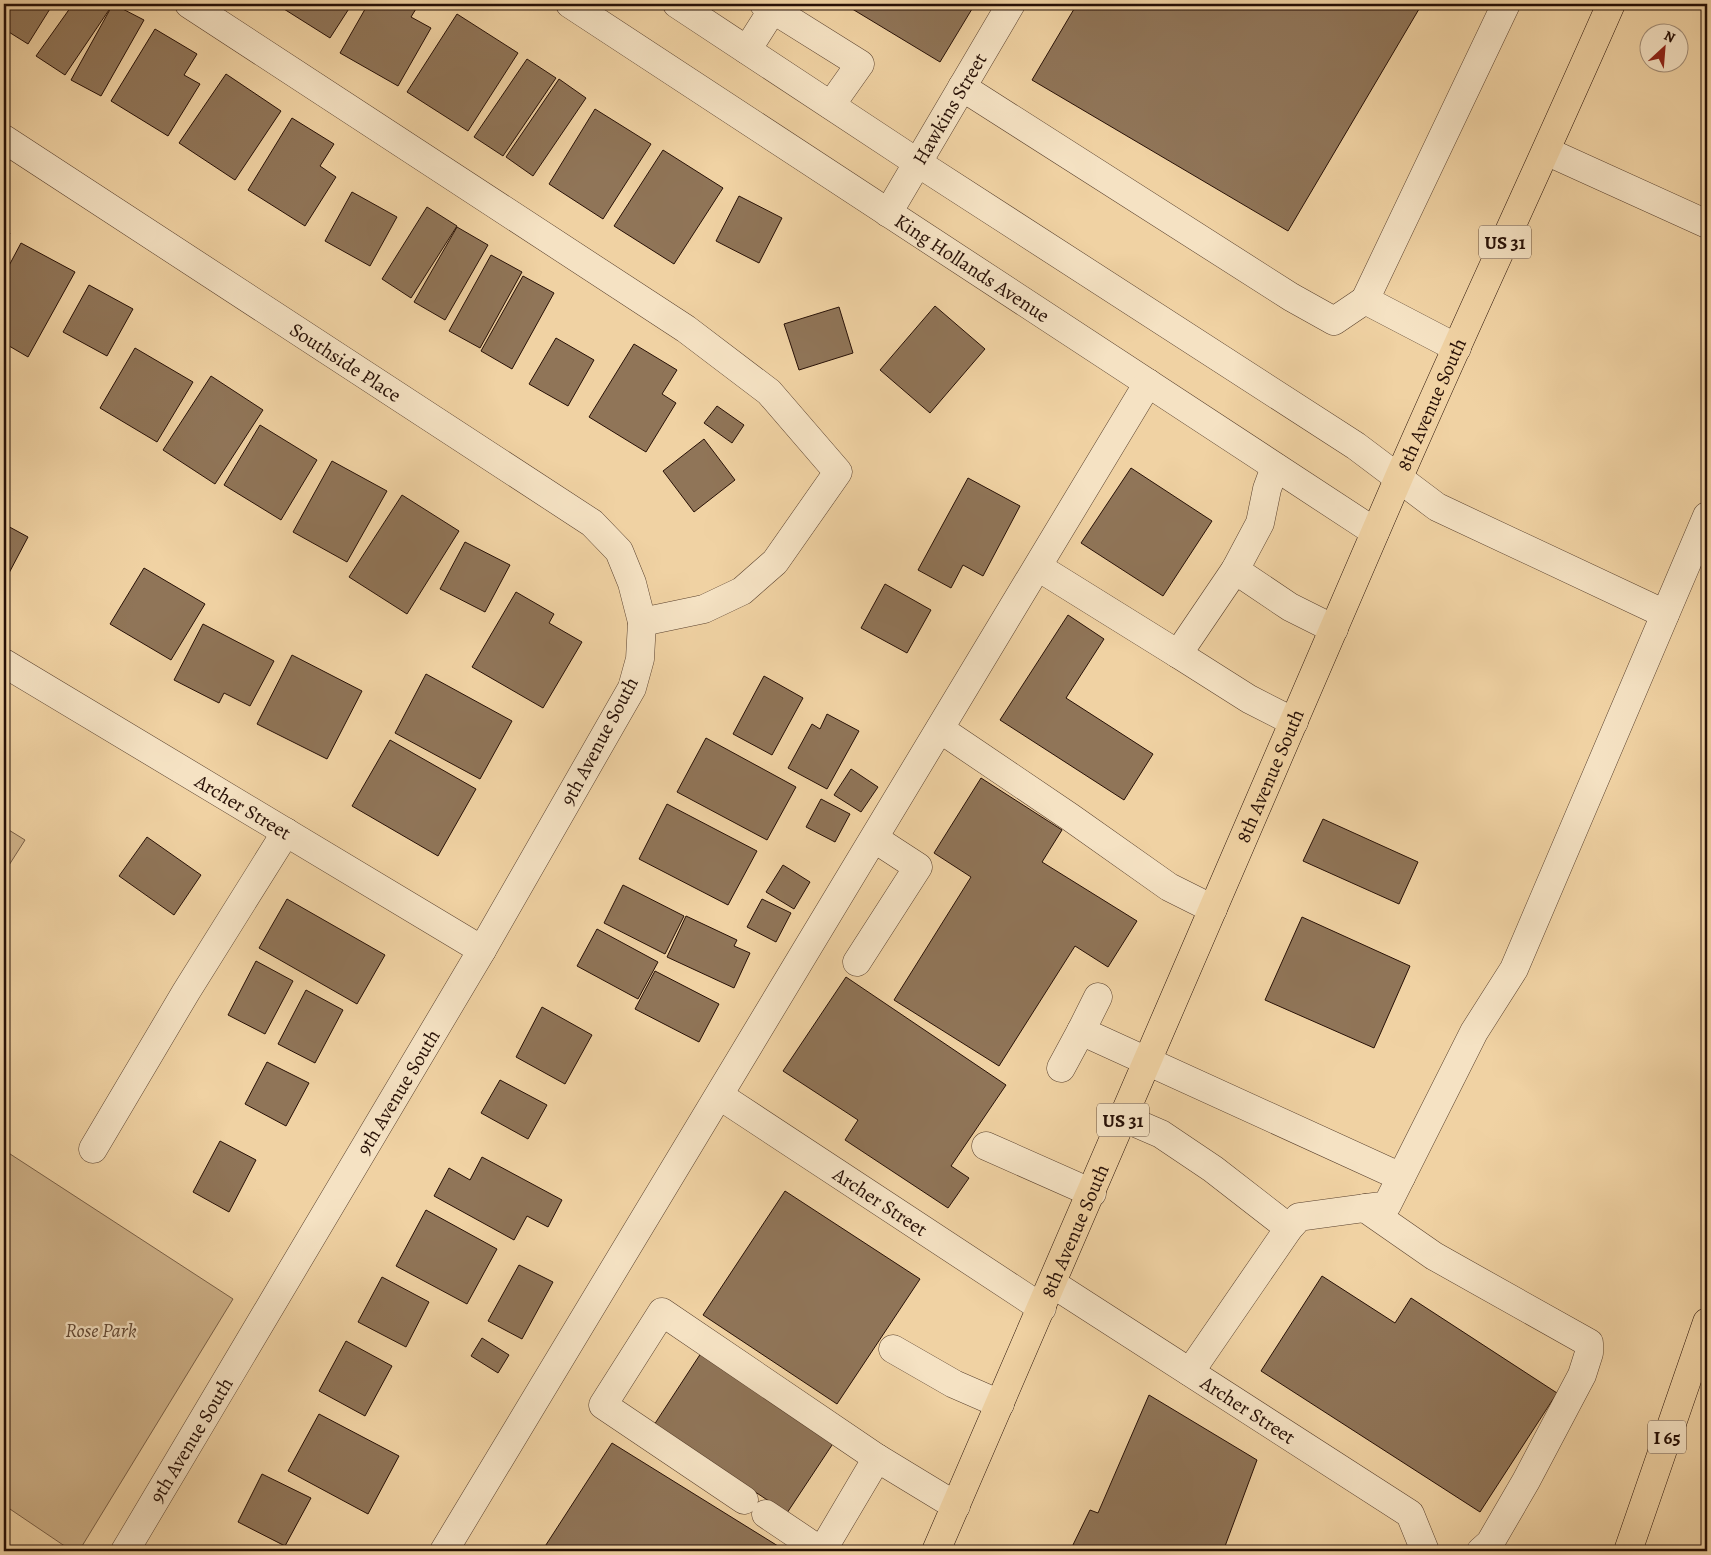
<svg xmlns="http://www.w3.org/2000/svg" width="1711" height="1555" viewBox="0 0 1711 1555" font-family="Alegreya,serif">
<style>
.green{fill:#ceb188;stroke:#7a6047}
.building{fill:#907558;stroke:#271006}
.lines{fill:none;stroke-linecap:round;stroke-linejoin:round}
.minor-casing{stroke:#59402d;stroke-width:29}
.major-casing{stroke:#271006;stroke-width:29}
.highway-casing{stroke:#271006;stroke-width:29}
.minor{stroke:#f5e2c3;stroke-width:28}
.major{stroke:#f0d2a3;stroke-width:28}
.highway{stroke:#f0d2a3;stroke-width:28}
.labels{text-anchor:middle;stroke-width:4.5;stroke-linejoin:round;paint-order:stroke}
.shield{fill:#f5e2c3;stroke:#654f3f;stroke-width:1}
.shield-label{font-size:19px;font-weight:bold;fill:#271006}
.street-label{font-size:20px;fill:#271006;stroke:#f5e2c3}
.park-label{font-size:20px;font-style:italic;fill:#614834;stroke:#f5e2c3}
</style>
<rect width="100%" height="100%" fill="#f0d2a3"/>
<filter id="stains"><feTurbulence type="fractalNoise" baseFrequency=".004" numOctaves="4"/><feColorMatrix values="0 0 0 0 .2 0 0 0 0 .09 0 0 0 0 .02 0 0 0 .5 -.17"/></filter>
<radialGradient id="worn" r=".72"><stop offset=".6" stop-color="#630" stop-opacity="0"/><stop offset="1" stop-color="#630" stop-opacity=".3"/></radialGradient>
<!-- green -->
<g class="green">
<polygon points="4,827 25,840 4,873"/>
<polygon points="4,1150 233,1299 79,1551 72,1551 4,1505"/>
</g>
<!-- building -->
<g class="building">
<polygon points="4,4 53,4 28,44 4,29"/>
<polygon points="73,4 113,4 65,75 36,56"/>
<polygon points="113,4 144,20 101,96 71,80"/>
<polygon points="276,4 352,4 330,38"/>
<polygon points="368,4 419,4 411,17 431,28 398,86 340,53"/>
<polygon points="844,4 975,4 940,62"/>
<polygon points="1077,4 1422,4 1288,231 1032,80"/>
<polygon points="457,14 518,53 468,131 407,92"/>
<polygon points="155,29 197,54 184,75 200,84 168,136 111,101"/>
<polygon points="527,59 556,78 503,156 474,137"/>
<polygon points="226,74 281,111 235,180 179,143"/>
<polygon points="559,79 586,98 533,176 506,157"/>
<polygon points="595,109 651,144 603,219 549,184"/>
<polygon points="292,118 334,144 320,166 336,177 305,226 248,190"/>
<polygon points="663,150 723,188 674,264 614,226"/>
<polygon points="352,192 397,217 370,266 325,241"/>
<polygon points="739,196 782,218 759,263 716,241"/>
<polygon points="427,207 457,226 411,298 382,279"/>
<polygon points="457,227 488,245 445,320 414,302"/>
<polygon points="4,229 10,233 4,243"/>
<polygon points="21,243 75,272 28,357 4,343 4,275"/>
<polygon points="491,255 522,272 480,348 449,331"/>
<polygon points="523,276 554,293 512,369 481,351"/>
<polygon points="89,285 133,309 107,356 63,332"/>
<polygon points="935,306 985,349 930,413 880,370"/>
<polygon points="839,307 853,353 799,370 784,324"/>
<polygon points="556,338 594,360 568,406 529,384"/>
<polygon points="634,344 677,370 662,394 676,403 646,452 589,417"/>
<polygon points="135,348 193,382 157,442 100,408"/>
<polygon points="211,376 263,410 215,484 163,450"/>
<polygon points="717,406 744,425 732,443 704,423"/>
<polygon points="260,425 317,460 281,520 224,485"/>
<polygon points="704,439 735,480 694,512 663,471"/>
<polygon points="332,461 387,491 347,562 293,532"/>
<polygon points="1131,468 1212,521 1163,596 1081,543"/>
<polygon points="968,478 1020,506 983,576 963,565 951,588 918,570"/>
<polygon points="402,495 459,531 407,614 349,577"/>
<polygon points="4,524 28,537 9,573 4,570"/>
<polygon points="465,542 510,565 485,612 440,589"/>
<polygon points="144,568 205,604 171,660 110,624"/>
<polygon points="885,584 931,610 907,653 861,628"/>
<polygon points="516,592 554,614 549,623 582,642 543,708 472,667"/>
<polygon points="1068,615 1104,639 1066,698 1153,754 1124,800 1000,720"/>
<polygon points="203,624 274,661 250,706 224,693 219,703 174,680"/>
<polygon points="292,655 362,691 327,759 257,724"/>
<polygon points="426,674 512,721 480,779 395,733"/>
<polygon points="764,676 803,698 772,755 733,734"/>
<polygon points="827,714 859,731 827,789 788,768 812,724 820,729"/>
<polygon points="706,738 796,787 767,840 677,792"/>
<polygon points="390,740 476,789 438,856 352,806"/>
<polygon points="851,769 878,787 861,812 834,795"/>
<polygon points="981,778 1062,830 1042,862 1137,921 1108,967 1075,946 999,1066 894,1000 971,877 934,853"/>
<polygon points="821,799 850,814 835,842 806,827"/>
<polygon points="667,804 757,851 728,905 639,859"/>
<polygon points="1323,819 1418,862 1399,904 1303,861"/>
<polygon points="147,837 201,875 174,915 119,876"/>
<polygon points="783,865 810,882 794,909 766,892"/>
<polygon points="623,885 684,916 665,954 604,923"/>
<polygon points="287,899 385,955 357,1004 259,948"/>
<polygon points="762,899 791,913 776,942 747,927"/>
<polygon points="686,916 737,940 734,946 750,953 734,988 667,957"/>
<polygon points="1302,917 1410,966 1374,1048 1265,1000"/>
<polygon points="597,929 658,962 638,999 577,966"/>
<polygon points="256,961 293,981 265,1034 228,1015"/>
<polygon points="655,971 719,1004 699,1042 635,1009"/>
<polygon points="846,977 1006,1085 951,1166 969,1178 948,1208 845,1140 858,1120 783,1071"/>
<polygon points="306,990 343,1010 315,1063 278,1044"/>
<polygon points="542,1007 592,1035 565,1084 516,1057"/>
<polygon points="267,1062 309,1083 286,1126 245,1104"/>
<polygon points="500,1080 547,1105 528,1139 481,1113"/>
<polygon points="220,1141 256,1160 229,1212 193,1192"/>
<polygon points="482,1157 562,1200 548,1227 527,1216 514,1240 434,1196 449,1168 470,1180"/>
<polygon points="785,1191 920,1279 837,1404 703,1315"/>
<polygon points="426,1210 497,1249 467,1304 396,1266"/>
<polygon points="519,1265 553,1282 522,1339 488,1321"/>
<polygon points="1322,1276 1395,1323 1411,1298 1557,1393 1480,1512 1261,1371"/>
<polygon points="382,1277 429,1302 406,1347 358,1322"/>
<polygon points="482,1338 509,1355 498,1373 471,1356"/>
<polygon points="346,1341 392,1366 365,1416 319,1391"/>
<polygon points="703,1350 836,1439 787,1513 654,1425"/>
<polygon points="1149,1395 1257,1460 1224,1549 1229,1551 1070,1551 1090,1510 1098,1513"/>
<polygon points="319,1414 399,1456 368,1514 288,1471"/>
<polygon points="612,1443 786,1551 542,1551"/>
<polygon points="262,1474 311,1498 285,1546 238,1522"/>
</g>
<g class="lines">
<!-- minor casing -->
<g class="minor-casing">
<g id="minor">
<polyline points="189,4 686,329 769,392 838,472 775,562 742,591 704,609 642,622"/>
<path id="s1" d="M570 4 1375 532"/>
<polyline points="677,4 918,163 1356,446 1437,507 1665,614"/>
<polyline points="764,4 860,64 831,105"/>
<polyline points="747,50 773,9"/>
<polyline points="962,87 1291,297 1334,321 1365,300 1457,348"/>
<path id="s2" d="M4 139 592 523 619 551 632 583 642 622 640 659 632 688 482 950 125 1551"/>
<polyline points="1546,151 1707,224"/>
<path id="s3" d="M888 213 1011 4"/>
<polyline points="1365,300 1506,4"/>
<polyline points="1275,467 1267,489 1260,523 1235,570 1178,654 1249,699 1294,722"/>
<polyline points="1038,567 1178,654"/>
<polyline points="1235,570 1290,607 1334,629"/>
<path id="s4" d="M4 663 482 950"/>
<polyline points="940,729 1070,817 1169,887 1213,909"/>
<polyline points="857,962 918,867 875,839"/>
<polyline points="1098,997 1081,1031 1401,1177"/>
<polyline points="1061,1068 1081,1031"/>
<path id="s5" d="M720 1096 1042 1308"/>
<polyline points="1124,1118 1161,1134 1213,1169 1289,1228"/>
<polyline points="986,1146 1092,1193"/>
<polyline points="93,1149 186,992 286,832"/>
<polyline points="1365,1208 1434,1256 1589,1343 1589,1353 1582,1375 1526,1481 1490,1543 1481,1551"/>
<path id="s6" d="M1053 1284 1410 1514 1425 1551"/>
<polyline points="893,1349 954,1384 1000,1404"/>
<polyline points="1190,1372 1289,1228 1299,1217 1387,1205 1474,1032 1514,969 1707,516"/>
<polyline points="744,1500 603,1405 662,1312 877,1458"/>
<polyline points="766,1514 821,1551"/>
<polyline points="444,1551 1148,383"/>
<polyline points="822,1551 877,1458 956,1506"/>
</g>
</g>
<!-- major casing -->
<g class="major-casing">
<g id="major">
<path id="s7" d="M936 1551C1091 1196 1241 839 1396 484 1466 323 1541 164 1611 4"/>
</g>
</g>
<!-- highway casing -->
<g class="highway-casing">
<polyline id="highway" points="1628,1551 1707,1322"/>
</g>
<!-- minor -->
<use href="#minor" class="minor"/>
<!-- major -->
<use href="#major" class="major"/>
<!-- highway -->
<use href="#highway" class="highway"/>
</g>
<g class="labels">
<!-- shield labels -->
<g class="shield">
<rect x="1479" y="225.5" width="52" height="33" rx="4"/>
<rect x="1097" y="1103.5" width="52" height="33" rx="4"/>
<rect x="1648" y="1420.5" width="38" height="33" rx="4"/>
</g>
<g class="shield-label">
<text x="1505" y="249">US 31</text>
<text x="1123" y="1127">US 31</text>
<text x="1667" y="1444">I 65</text>
</g>
<!-- street labels -->
<g class="street-label">
<text dy="7" stroke="none"><textPath href="#s3" startOffset="121">Hawkins Street</textPath></text>
<text dy="7" stroke="none"><textPath href="#s1" startOffset="481">King Hollands Avenue</textPath></text>
<text dy="7" stroke="none"><textPath href="#s2" startOffset="408">Southside Place</textPath></text>
<text dy="7" stroke="none"><textPath href="#s7" startOffset="1249">8th Avenue South</textPath></text>
<text transform="translate(599 741) rotate(-62)" y="7">9th Avenue South</text>
<text dy="7" stroke="none"><textPath href="#s7" startOffset="844">8th Avenue South</textPath></text>
<text dy="7" stroke="none"><textPath href="#s4" startOffset="279">Archer Street</textPath></text>
<text transform="translate(398 1092) rotate(-59)" y="7">9th Avenue South</text>
<text dy="7" stroke="none"><textPath href="#s5" startOffset="192">Archer Street</textPath></text>
<text dy="7" stroke="none"><textPath href="#s7" startOffset="349">8th Avenue South</textPath></text>
<text dy="7" stroke="none"><textPath href="#s6" startOffset="232">Archer Street</textPath></text>
<text transform="translate(191 1440) rotate(-59)" y="7">9th Avenue South</text>
</g>
<!-- park labels -->
<g class="park-label">
<text x="101" y="1337">Rose Park</text>
</g>
</g>
<!-- margin -->
<rect width="1711" height="1555" fill="none" stroke="#f0d2a3" stroke-width="20"/>
<rect x="5" y="5" width="1701" height="1545" fill="none" stroke="#271006" stroke-width="2.5"/>
<rect x="10" y="10" width="1691" height="1535" fill="none" stroke="#271006"/>
<!-- north arrow -->
<g transform="translate(1664 48) rotate(26)"><circle r="24" fill="#f5e2c3" stroke="#a38e77"/>
<path d="M0-4L9 19L0 12L-9 19Z" fill="#8f2418"/>
<text y="-8" font-size="14" font-weight="bold" text-anchor="middle" fill="#271006">N</text>
</g>
<rect width="100%" height="100%" filter="url(#stains)"/>
<rect width="100%" height="100%" fill="url(#worn)"/>
</svg>
